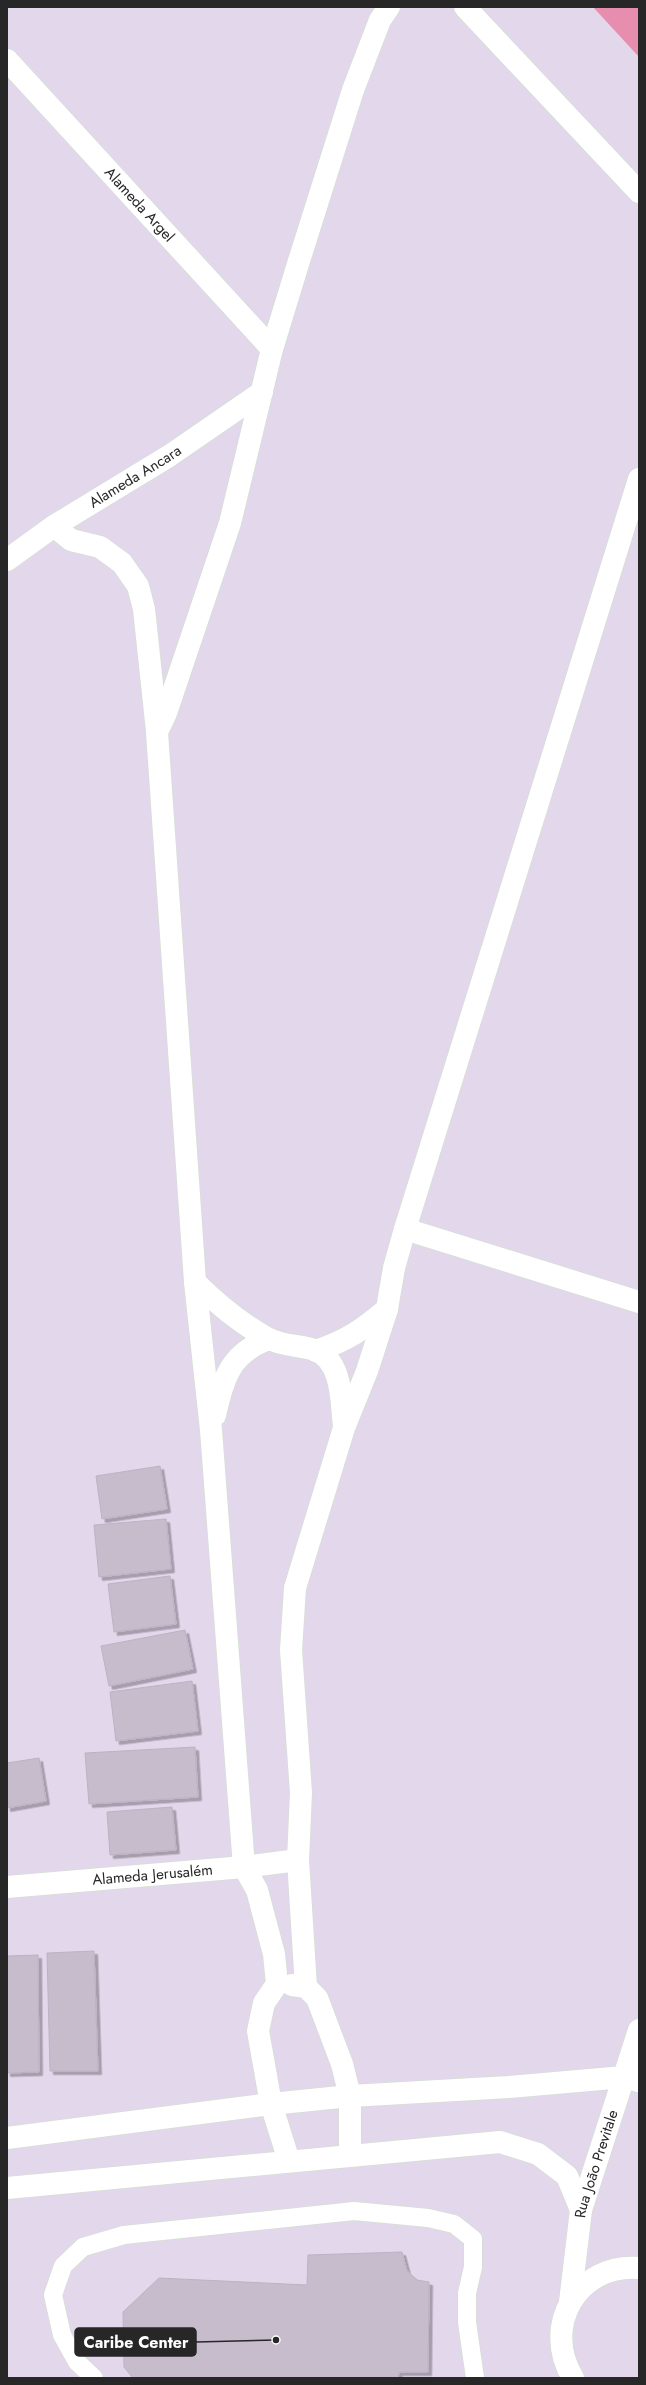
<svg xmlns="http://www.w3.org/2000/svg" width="646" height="2385" viewBox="0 0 646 2385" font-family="Jost,sans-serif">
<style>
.green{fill:#e78eae}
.building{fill:#c6bccc;stroke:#beb1c6;filter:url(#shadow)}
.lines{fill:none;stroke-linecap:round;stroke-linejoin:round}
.lane-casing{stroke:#d0e2cc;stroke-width:19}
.street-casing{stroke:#d0e2cc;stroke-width:23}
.secondary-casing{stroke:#d0e2cc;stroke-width:23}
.lane{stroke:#fff;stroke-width:18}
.street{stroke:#fff;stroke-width:22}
.secondary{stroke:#fff;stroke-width:22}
.labels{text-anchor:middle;stroke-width:3;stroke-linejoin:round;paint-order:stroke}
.street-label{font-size:15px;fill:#272727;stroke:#fff}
.leader{fill:none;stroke:#272727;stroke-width:1.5}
.callout-dot{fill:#272727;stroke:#fff;stroke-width:1.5}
.callout{fill:#272727;stroke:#272727;stroke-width:1.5}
.callout-label{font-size:16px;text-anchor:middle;font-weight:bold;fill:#fff}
</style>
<defs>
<filter id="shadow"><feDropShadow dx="3.5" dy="3.5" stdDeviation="0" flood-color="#0004"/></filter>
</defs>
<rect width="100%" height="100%" fill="#e2d7eb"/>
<!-- green -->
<polygon class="green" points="593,7 639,7 639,57"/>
<!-- building -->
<g class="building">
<polygon points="160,1466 167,1509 102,1519 96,1476"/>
<polygon points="166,1519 171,1569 99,1577 94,1525"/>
<polygon points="170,1576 176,1624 114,1632 108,1584"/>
<polygon points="185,1630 193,1669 109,1686 101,1646"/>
<polygon points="192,1681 198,1731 116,1741 110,1692"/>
<polygon points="195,1747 198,1797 89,1804 85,1753"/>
<polygon points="39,1758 46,1801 7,1808 7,1763"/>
<polygon points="172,1807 176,1850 110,1855 107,1812"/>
<polygon points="94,1951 98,2071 50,2071 47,1953"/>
<polygon points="38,1955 39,2072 7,2073 7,1956"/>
<polygon points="402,2252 407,2271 417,2280 429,2282 428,2372 399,2372 398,2378 133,2378 124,2367 123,2312 159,2278 307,2285 308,2255"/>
</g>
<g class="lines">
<!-- lane casing -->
<g class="lane-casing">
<polyline id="lane" points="94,2378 77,2362 62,2335 53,2295 63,2266 83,2247 124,2235 354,2211 428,2218 454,2224 473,2239 473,2267 467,2293 467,2322 475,2378"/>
</g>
<!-- street casing -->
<g class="street-casing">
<g id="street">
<polyline points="465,7 639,192"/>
<path id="s1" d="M7 60 272 349"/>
<polyline points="54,526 71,540 100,547 122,563 138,586 144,609 157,731"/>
<path id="s2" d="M7 560 54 526 169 456 262 392"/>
<polyline points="405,1229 639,1302"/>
<path d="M195 1282C217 1304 240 1323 267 1338 281 1346 300 1345 315 1350 343 1361 341 1402 344 1426"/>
<path d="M316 1351C348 1340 362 1330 387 1309"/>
<path d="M215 1415C223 1379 230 1353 269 1339"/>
<path id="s3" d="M7 1887 244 1867 298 1860"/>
<polyline points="292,1985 306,1987 317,1998 342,2064 350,2096 350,2155"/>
<polyline points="306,1987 298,1860 301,1793 291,1650 295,1588 344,1428 367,1371 387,1309 394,1268 405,1229 639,479"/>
<polyline points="7,2138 271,2104 350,2096 509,2087 624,2077 639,2081"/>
<polyline points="289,2161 271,2104 258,2031 264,2003 277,1984 274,1954 257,1890 244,1867 211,1430 195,1282 157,732 166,713 230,523 272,349 298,264 353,90 380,20 389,7"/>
<polyline points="7,2188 500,2142 538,2154 567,2176 581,2210"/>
</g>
</g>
<!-- secondary casing -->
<g class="secondary-casing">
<g id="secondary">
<path id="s4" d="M570 2302 581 2210 639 2030"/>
<path d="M573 2378C541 2326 578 2263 639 2268"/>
</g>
</g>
<!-- lane -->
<use href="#lane" class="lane"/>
<!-- street -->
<use href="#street" class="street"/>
<!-- secondary -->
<use href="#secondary" class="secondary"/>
</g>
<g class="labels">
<!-- street labels -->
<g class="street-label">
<text dy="5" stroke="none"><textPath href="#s1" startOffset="196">Alameda Argel</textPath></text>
<text dy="5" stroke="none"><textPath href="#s2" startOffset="153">Alameda Ancara</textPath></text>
<text dy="5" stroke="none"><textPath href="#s3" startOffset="146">Alameda Jerusalém</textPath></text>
<text dy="5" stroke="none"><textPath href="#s4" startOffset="141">Rua João Previtale</textPath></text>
</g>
</g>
<!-- callouts -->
<path class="leader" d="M276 2340L196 2342"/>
<circle class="callout-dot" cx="276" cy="2340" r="4"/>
<rect class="callout" x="75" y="2328" width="121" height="28" rx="4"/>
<g class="callout-label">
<text x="136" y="2348">Caribe Center</text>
</g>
<!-- border -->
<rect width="646" height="2385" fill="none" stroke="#272727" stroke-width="16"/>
</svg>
